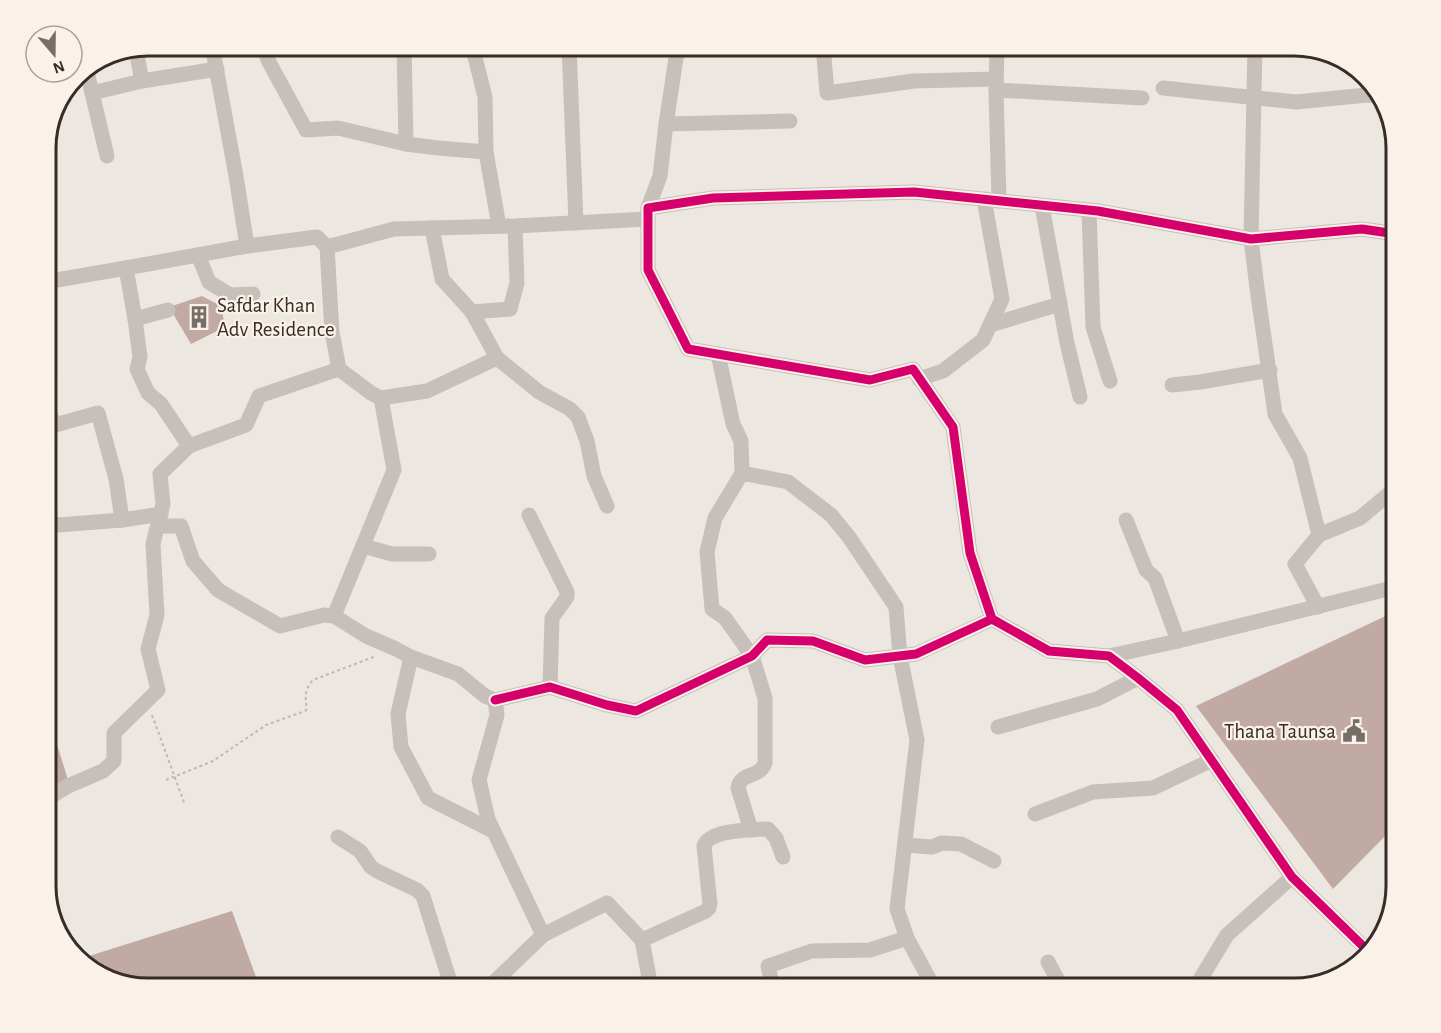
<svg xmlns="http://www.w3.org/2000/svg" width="1441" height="1033" viewBox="0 0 1441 1033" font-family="'Alegreya Sans',sans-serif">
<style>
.building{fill:#c0aaa3}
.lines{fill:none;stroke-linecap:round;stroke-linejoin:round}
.path{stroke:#bfb7b2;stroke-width:2;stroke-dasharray:3 3;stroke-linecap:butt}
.street{stroke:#c6bfba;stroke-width:15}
.cycleway-casing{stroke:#faf1e8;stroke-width:13}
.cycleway{stroke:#d6006c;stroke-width:9}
.labels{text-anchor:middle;stroke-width:4.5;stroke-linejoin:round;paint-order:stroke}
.poi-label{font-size:21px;fill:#372c28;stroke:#faf1e8;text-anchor:start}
.rim{fill:none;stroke:#372c28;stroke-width:3}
</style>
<rect width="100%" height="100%" fill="#ede7e1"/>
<!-- building -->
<g class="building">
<polygon points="202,296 221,306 225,327 191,344 169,307"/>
<polygon points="1396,611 1396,825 1333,889 1196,706"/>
<polygon points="52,728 68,780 45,795 45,729"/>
<polygon points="232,911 260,988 147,988 94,970 89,956"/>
</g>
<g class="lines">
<!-- path -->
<g class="path">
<polyline points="152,715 185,805"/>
<path d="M166 780 213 761 266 725 305 711 307 709C305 697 304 690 313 680L376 656"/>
</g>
<!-- street -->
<g class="street">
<polyline points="212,45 236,176 247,246"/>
<polyline points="262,45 269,62 306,130 338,128 406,144 438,148 486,152"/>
<polyline points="404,45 406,144"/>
<polyline points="472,45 485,97 486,152 499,226"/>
<polyline points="569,45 576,223"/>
<polyline points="823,45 827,93 914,81 996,79"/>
<polyline points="997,45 996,90 999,201"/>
<polyline points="1255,45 1251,239 1257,288 1275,414 1300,458 1319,535 1295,564 1318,607"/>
<polyline points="136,50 142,81"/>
<polyline points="214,51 260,45"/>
<polyline points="86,68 92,93 142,81 217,69"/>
<polyline points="1163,88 1296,102 1367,95 1380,96"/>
<polyline points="996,90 1142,98"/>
<polyline points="92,93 107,156"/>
<polyline points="666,124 790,121"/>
<polyline points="1042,206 1067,343 1080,397"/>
<polyline points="648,208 660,176 666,124 678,45"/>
<polyline points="1089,210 1093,327 1110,381"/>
<polyline points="432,228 394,229 327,247 332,332 339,369 371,393 381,398 427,391 497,358"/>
<polyline points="198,255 209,282 230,295 253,294"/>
<polyline points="45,282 126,268"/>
<polyline points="472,312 442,279 432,228 509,226"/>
<polyline points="135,319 126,268 247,246 317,237 327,247"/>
<polyline points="990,325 1060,304"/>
<polyline points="718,354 733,424 741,441 742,473"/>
<polyline points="919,379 943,371 983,340 1002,299 984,199"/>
<polyline points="1172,385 1200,382 1270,370"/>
<polyline points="45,403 55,425 98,413 116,479 122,520"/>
<polyline points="189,446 246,425 259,396 339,369"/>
<polyline points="607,506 594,476 587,441 578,417 570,409 539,392 497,358 472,312 510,309 517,283 515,226 648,219"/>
<polyline points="529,515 567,592 567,597 552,618 550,687"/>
<polyline points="45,520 58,525 122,520 161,514"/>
<polyline points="1126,520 1146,570 1155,578 1178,641"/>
<polyline points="158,526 181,526 193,561 218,590 280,626 324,615 334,616 366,636 396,649 411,657 458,674 485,696 495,700 497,715 479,780 488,819 543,935 488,988"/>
<polyline points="1319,535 1360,518 1396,488"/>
<polyline points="363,546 392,554 429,554"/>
<polyline points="334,616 394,470 381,398"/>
<polyline points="992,619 970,553 953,427 913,369 870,380 688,349 648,270 648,208 713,198 914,192 1098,211 1251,239 1362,229 1396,234"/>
<polyline points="1109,656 1178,641 1396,587"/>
<polyline points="411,657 398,714 401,747 428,798 493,831"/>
<polyline points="495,700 550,687 607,705 636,711 752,656 767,640 813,641 865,660 916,654 992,619 1049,651 1109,656 1138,678 1177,710 1292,877 1369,952"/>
<polyline points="998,727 1097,699 1138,678"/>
<polyline points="45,800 68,786 103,771 114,761 114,733 158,690 148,649 157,615 153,544 163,504 160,474 189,446 161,404 148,393 137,369 140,357 135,319 168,310"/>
<polyline points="1035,814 1093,792 1153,788 1212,760"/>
<path d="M751 830 738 788C740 772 759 779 765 763V698L752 656 725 618 712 609 707 552 715 518 742 473 788 482 831 515 849 537 896 607 900 656 917 740 897 909 907 938"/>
<polyline points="338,837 360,851 371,867 379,872 417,890 423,896 452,988"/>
<polyline points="905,845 932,847 942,843 961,844 994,861"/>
<polyline points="543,935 607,903 642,940 651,988"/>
<path d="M642 940 706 911 709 908 710 904 704 846C710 829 753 830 768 829L776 838 783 857"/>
<polyline points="1048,962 1062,988"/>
<polyline points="773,988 768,966 812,951 870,950 907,938 934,988"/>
<polyline points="1195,988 1227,935 1292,877"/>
</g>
<!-- cycleway casing -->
<g class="cycleway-casing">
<g id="cycleway">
<polyline points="992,619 970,553 953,427 913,369 870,380 688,349 648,270 648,208 713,198 914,192 1098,211 1251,239 1362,229 1396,234"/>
<polyline points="495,700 550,687 607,705 636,711 752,656 767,640 813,641 865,660 916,654 992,619 1049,651 1109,656 1138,678 1177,710 1292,877 1369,952"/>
</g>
</g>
<!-- cycleway -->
<use href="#cycleway" class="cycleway"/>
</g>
<!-- icons -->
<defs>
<g id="building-bare" transform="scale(1.8)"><path d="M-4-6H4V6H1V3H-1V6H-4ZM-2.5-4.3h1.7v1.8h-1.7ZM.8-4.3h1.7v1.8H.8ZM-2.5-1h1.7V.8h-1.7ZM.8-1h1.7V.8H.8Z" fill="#776d69" stroke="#faf1e8" stroke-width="2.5" paint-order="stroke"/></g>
<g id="civic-bare" transform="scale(1.8)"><path d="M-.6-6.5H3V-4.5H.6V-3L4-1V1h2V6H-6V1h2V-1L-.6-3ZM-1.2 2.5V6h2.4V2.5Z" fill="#776d69" stroke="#faf1e8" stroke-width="2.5" paint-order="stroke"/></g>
</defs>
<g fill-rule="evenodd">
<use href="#building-bare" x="199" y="317"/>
<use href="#civic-bare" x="1354" y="731"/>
</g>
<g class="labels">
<!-- poi labels -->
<g class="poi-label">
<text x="217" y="312">Safdar Khan<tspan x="217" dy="24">Adv Residence</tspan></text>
<text x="1336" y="738" text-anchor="end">Thana Taunsa</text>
</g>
</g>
<!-- crop -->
<path d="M0 0H1441V1033H0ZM148 56H1294A92 92 0 0 1 1386 148V886A92 92 0 0 1 1294 978H148A92 92 0 0 1 56 886V148A92 92 0 0 1 148 56Z" fill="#faf1e8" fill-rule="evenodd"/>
<path class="rim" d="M148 56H1294A92 92 0 0 1 1386 148V886A92 92 0 0 1 1294 978H148A92 92 0 0 1 56 886V148A92 92 0 0 1 148 56Z"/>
<!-- north arrow -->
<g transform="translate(54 54) rotate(160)"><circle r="28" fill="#faf1e8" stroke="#aca29b" stroke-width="1.5"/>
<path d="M0-4.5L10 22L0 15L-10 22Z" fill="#776d69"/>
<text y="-9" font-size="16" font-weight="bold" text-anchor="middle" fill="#372c28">N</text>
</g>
</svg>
